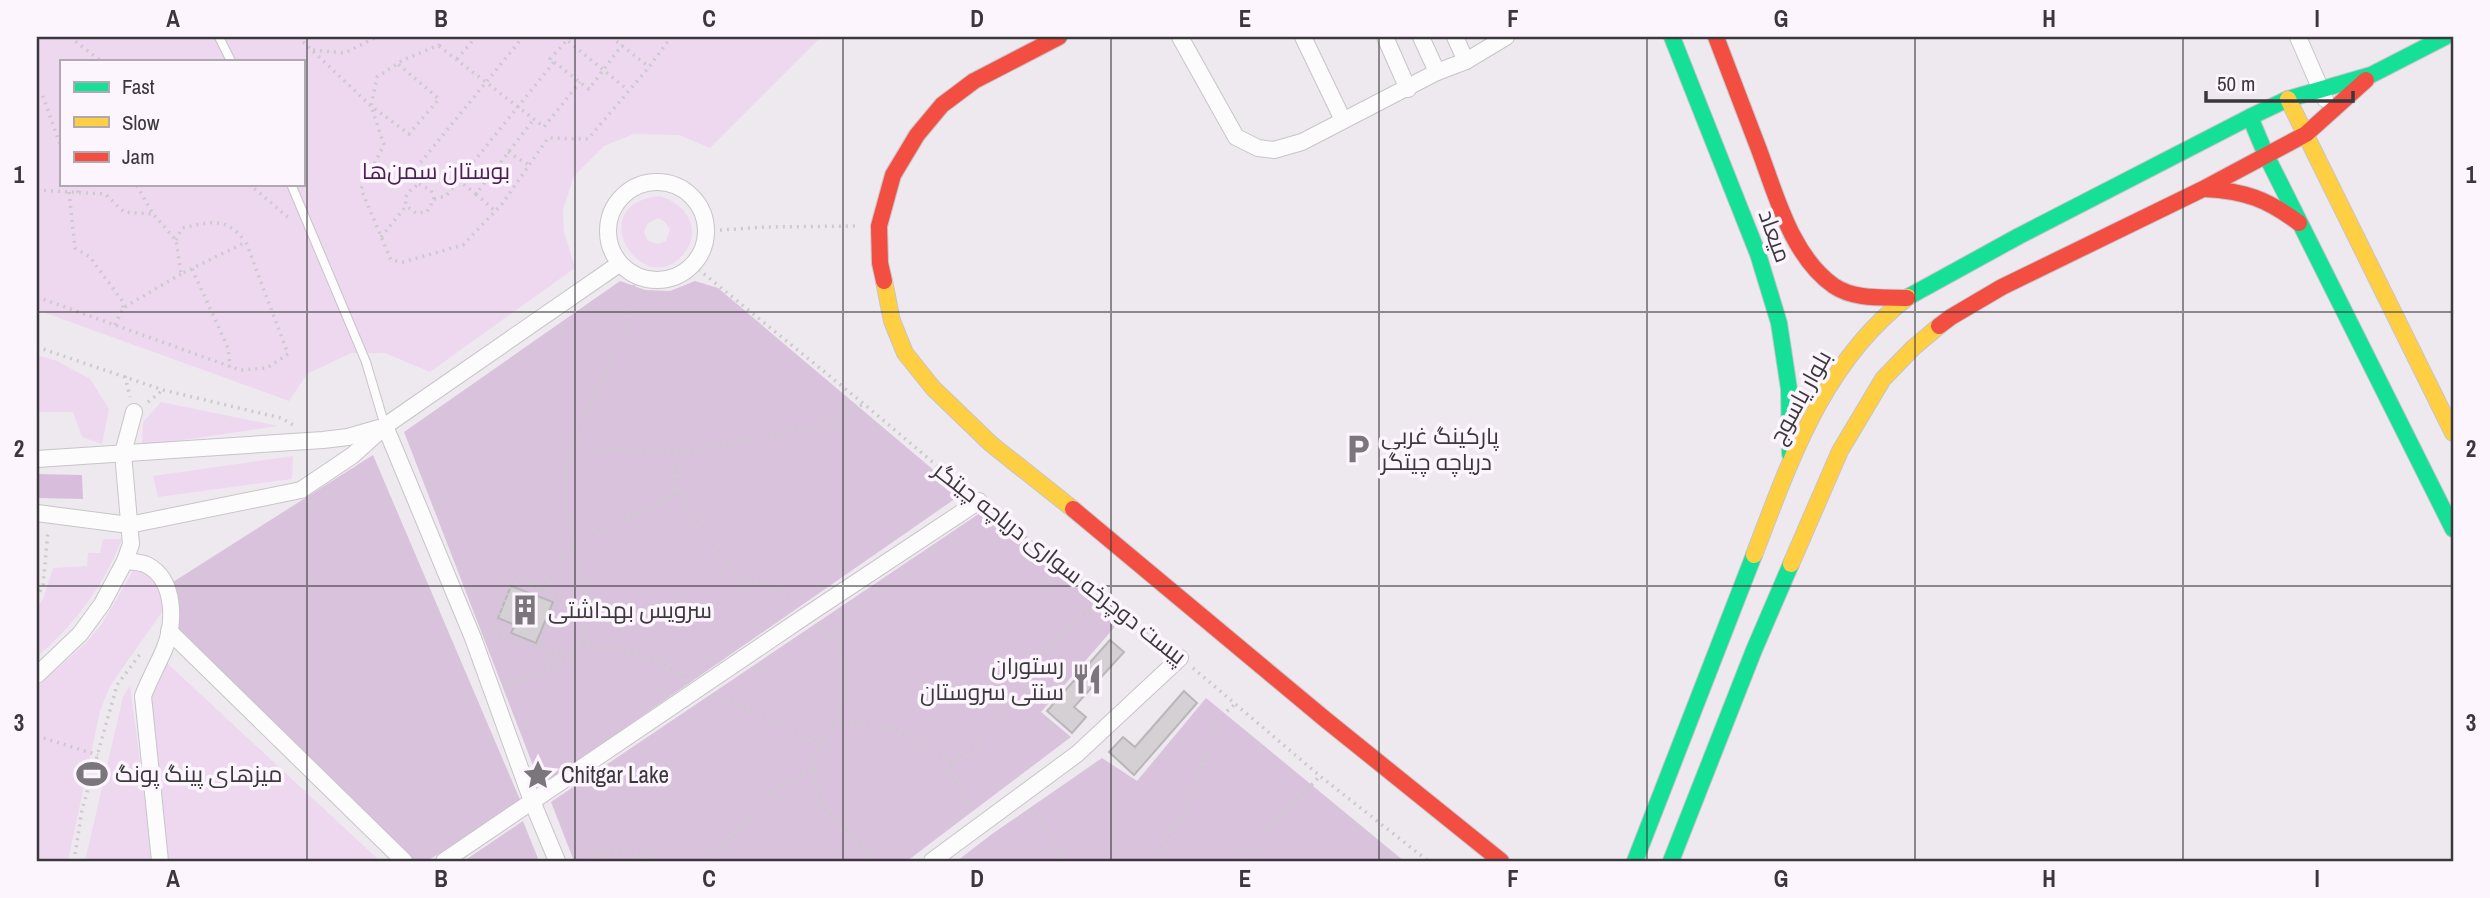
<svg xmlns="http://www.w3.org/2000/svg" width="2490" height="898" viewBox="0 0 2490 898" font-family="'Archivo Narrow',Cairo,sans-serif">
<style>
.green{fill:#edd8f0;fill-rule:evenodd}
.forest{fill:#d9c2db}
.water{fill:#d9bddc}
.building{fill:#d4d0d4;stroke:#bab6ba;stroke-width:2}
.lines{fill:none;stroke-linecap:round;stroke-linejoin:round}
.lane-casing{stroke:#c8c4c8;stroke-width:10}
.street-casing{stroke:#c8c4c8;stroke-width:18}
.fast-casing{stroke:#c8c4c8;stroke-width:18}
.slow-casing{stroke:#c8c4c8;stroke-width:18}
.jam-casing{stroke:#c8c4c8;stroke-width:18}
.path{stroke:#cccacc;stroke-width:3.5;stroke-dasharray:2 5;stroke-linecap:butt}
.lane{stroke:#fcfcfd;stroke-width:8}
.street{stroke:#fcfcfd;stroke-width:16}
.fast{stroke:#16e098;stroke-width:16}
.slow{stroke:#ffcf43;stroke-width:16}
.jam{stroke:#f24e42;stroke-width:16}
.grid{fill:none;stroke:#3b383c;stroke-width:2;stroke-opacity:0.55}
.labels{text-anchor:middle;stroke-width:7;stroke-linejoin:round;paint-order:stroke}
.park-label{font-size:23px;fill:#4c1f52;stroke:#fdf5fe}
.street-label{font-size:23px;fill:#3b383c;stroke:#fdf5fe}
.poi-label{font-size:23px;fill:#3b383c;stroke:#fdf5fe;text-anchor:start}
.neatline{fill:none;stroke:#3b383c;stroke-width:2.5}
.grid-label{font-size:23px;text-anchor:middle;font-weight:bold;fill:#3b383c}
</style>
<rect width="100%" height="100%" fill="#eee9ef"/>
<!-- green -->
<g class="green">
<path d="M37 37H821L710 148 679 135 634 134 604 146 574 176 563 210 564 232 575 268 430 372 385 353H351L307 374 289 401 37 310ZM61 61H303V184H61Z"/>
<path d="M659 196C684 202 703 228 685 252 645 305 579 205 659 196ZM658 218 665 222 670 229 666 241 658 244 647 240 644 232 647 224Z"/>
<polygon points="37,355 57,361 90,379 109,409 102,444 82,437 73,412 37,412"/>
<polygon points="161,402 278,426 142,446 143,422"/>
<polygon points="293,456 292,479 158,497 153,476"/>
<path d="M103 539H122C103 587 75 624 37 657V607L43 599 53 568 87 566 88 553H100Z"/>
<path d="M134 569C158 577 162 585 164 609L110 686 100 711 68 861H37L38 686 85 644 102 624Z"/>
<polygon points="167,663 380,861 169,861 148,705"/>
<polygon points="130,686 153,861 85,861 123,697"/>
</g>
<!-- forest -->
<g class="forest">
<polygon points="620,281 645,290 670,291 695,281 718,288 962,494 541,786 404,432"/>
<polygon points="373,455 521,802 427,861 409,861 176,637 177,613 173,582"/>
<polygon points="983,511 1119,622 1041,712 1071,737 907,861 574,861 551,802"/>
<polygon points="1206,698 1404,861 957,861 992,834 1102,758 1137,781"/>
<polygon points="523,821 539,861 464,861"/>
</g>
<!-- water -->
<polygon class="water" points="37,474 82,475 83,499 37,498"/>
<!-- building -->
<g class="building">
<polygon points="511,586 553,602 536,643 511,633 515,625 498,618"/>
<polygon points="1110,640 1124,652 1074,707 1086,717 1072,733 1047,711"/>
<polygon points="1184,691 1197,703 1134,775 1109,752 1123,737 1135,747"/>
</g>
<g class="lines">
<!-- lane casing -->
<g class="lane-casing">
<g id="lane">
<polyline points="219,37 231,61"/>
<polyline points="291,184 366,362 385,426"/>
</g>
</g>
<!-- street casing -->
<g class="street-casing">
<g id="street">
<polyline points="1180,37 1236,137 1258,148 1274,150 1302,142 1437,72 1466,61 1506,37"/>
<polyline points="1303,37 1343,120"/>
<polyline points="1385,37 1408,89"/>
<polyline points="1421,37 1437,72"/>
<polyline points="1455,37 1466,61"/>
<polyline points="2298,37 2325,99"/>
<circle cx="657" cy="231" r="49"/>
<polyline points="385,426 473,638 532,801 557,861"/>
<polyline points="37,459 323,440 348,437 379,428"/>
<polyline points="37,513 129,525 301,490 353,455 385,426 619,264"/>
<path d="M125 561C132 562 141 562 147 565 176 580 175 624 164 650 157 666 149 680 143 696L160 861"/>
<polyline points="169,631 404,861"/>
<polyline points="37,675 80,634 102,604 125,561 131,544 123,453 134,412"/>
<polyline points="444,861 804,617 979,501"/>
<polyline points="932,861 1077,754 1180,658"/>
</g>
</g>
<!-- fast casing -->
<g class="fast-casing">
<g id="fast">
<polyline points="1672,37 1758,254 1779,323 1789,389 1790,454"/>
<polyline points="2250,117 2266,155 2453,529"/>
<polyline points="1908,297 2019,236 2250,117 2288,99 2371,75 2445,37"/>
<polyline points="1635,861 1754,555"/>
<polyline points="1671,861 1754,650 1791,564"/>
</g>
</g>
<!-- slow casing -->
<g class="slow-casing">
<g id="slow">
<polyline points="2288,99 2453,433"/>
<polyline points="884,281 892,321 905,353 933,388 991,444 1073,509"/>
<path d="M1754 555C1791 459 1823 362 1908 297"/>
<polyline points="1791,564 1840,451 1883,379 1913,348 1939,326"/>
</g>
</g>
<!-- jam casing -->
<g class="jam-casing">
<g id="jam">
<path d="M1716 37C1730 74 1744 110 1758 147 1776 194 1791 256 1834 286 1855 300 1883 297 1907 298"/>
<path d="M2205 189C2245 191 2267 199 2299 223"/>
<polyline points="884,281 880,263 879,226 893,175 917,135 942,105 974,81 1059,37"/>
<polyline points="1939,326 1951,317 2002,287 2203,189 2306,134 2366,80"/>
<polyline points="1073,509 1326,720 1501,861"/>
</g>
</g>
<!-- path -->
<g class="path">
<polyline points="70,37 101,61"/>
<polyline points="298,37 371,106 409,134 439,99 398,64"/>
<polyline points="441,37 439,45 403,60 377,77 371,106 384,145 361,189 391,260 403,262 463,245 502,204 548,138 588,139 649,67 671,37"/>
<polyline points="563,37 628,90"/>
<polyline points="570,37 550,59 589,89 622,45"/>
<polyline points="611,37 648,66"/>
<polyline points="439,46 544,127 580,82"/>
<polyline points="313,50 345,53 376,37"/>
<polyline points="457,59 476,37"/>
<polyline points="37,95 42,94 61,147"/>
<polyline points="508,152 529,165"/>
<polyline points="458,180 476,194 534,119"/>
<polyline points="75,184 78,193"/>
<polyline points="249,184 290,219"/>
<path d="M419 184 431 190 434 199 427 212 416 213 406 206C404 194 409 191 419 184L416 168 523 37"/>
<polyline points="37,190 105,194 124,212 153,214"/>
<polyline points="69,192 75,248 90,257 123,302 123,308"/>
<polyline points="476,194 495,211"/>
<polyline points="434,199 446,196 554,62"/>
<polyline points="706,231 766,227 859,226"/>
<polyline points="381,237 406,206"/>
<path d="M176 240 182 228C211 222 225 216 245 241"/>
<polyline points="693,265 864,404 967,491"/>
<polyline points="192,269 228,348 230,367"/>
<polyline points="37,297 240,370 267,368 288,354 246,242 181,274 176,240 153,214 136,184"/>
<polyline points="115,325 123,308 181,274"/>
<polyline points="37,347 163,390 281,418 293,425"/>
<polyline points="125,376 130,397"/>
<polyline points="148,402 163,390"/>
<polyline points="573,448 691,451 814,427 864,404"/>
<polyline points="679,451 675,472 678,493 741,581 762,579 788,598 794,605"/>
<polyline points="992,511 1168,648"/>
<polyline points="37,598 43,585 48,531"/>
<path d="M818 626C859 652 852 685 833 724 825 738 812 755 814 773 815 783 820 801 826 809 840 828 861 839 871 861"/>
<polyline points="492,631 539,647 558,596 542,589"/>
<polyline points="489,632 492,631 514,577 542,589 553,570 574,545 606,525 639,514 678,493"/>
<path d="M583 644C617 649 656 655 684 677"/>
<polyline points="539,647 567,656"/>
<polyline points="1193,668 1320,776 1428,861"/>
<polyline points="506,686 559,663 583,644 588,614 565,505 565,472 582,422 624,332 634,301 633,275"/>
<polyline points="718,696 792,729 820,744"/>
<polyline points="833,723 872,726 897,731 954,761 948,770 972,811"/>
<polyline points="37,736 98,755"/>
<polyline points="954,761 974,747 1009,697 1050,649 1075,622 1103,598"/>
<polyline points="1032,807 1043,823 1061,861"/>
<polyline points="74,861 82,810 117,685 141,653"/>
<polyline points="585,861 624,849 654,861"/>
<path d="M709 861C722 852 728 842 738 830 760 801 778 781 814 771"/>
<polyline points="1155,861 1192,798 1219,718 1234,705"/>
<polyline points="1239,861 1320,776"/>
</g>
<!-- lane -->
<use href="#lane" class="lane"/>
<!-- street -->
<use href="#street" class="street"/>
<!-- fast -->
<use href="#fast" class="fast"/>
<!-- slow -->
<use href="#slow" class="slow"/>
<!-- jam -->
<use href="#jam" class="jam"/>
</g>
<!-- grid -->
<path class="grid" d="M307 37V861M575 37V861M843 37V861M1111 37V861M1379 37V861M1647 37V861M1915 37V861M2183 37V861M37 312H2453M37 586H2453"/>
<!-- icons -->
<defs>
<g id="parking-bare" transform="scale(2.415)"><path d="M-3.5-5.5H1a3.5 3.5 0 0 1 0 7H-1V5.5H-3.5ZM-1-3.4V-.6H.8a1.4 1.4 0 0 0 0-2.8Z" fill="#7a767b" stroke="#fdf5fe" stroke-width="2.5" paint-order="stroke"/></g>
<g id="building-bare" transform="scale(2.415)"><path d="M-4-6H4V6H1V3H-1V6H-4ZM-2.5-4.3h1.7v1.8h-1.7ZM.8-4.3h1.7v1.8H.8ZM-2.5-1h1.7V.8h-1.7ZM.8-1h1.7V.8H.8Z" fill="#7a767b" stroke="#fdf5fe" stroke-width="2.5" paint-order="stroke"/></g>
<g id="restaurant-bare" transform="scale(2.415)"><path d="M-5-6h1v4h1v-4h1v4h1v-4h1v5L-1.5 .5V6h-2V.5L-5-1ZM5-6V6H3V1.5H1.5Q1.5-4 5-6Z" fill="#7a767b" stroke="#fdf5fe" stroke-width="2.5" paint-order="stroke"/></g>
<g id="stadium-bare" transform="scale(2.415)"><path d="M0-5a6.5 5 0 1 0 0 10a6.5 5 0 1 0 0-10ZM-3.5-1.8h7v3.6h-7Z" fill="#7a767b" stroke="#fdf5fe" stroke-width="2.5" paint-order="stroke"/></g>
<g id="sight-bare" transform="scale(2.415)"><path d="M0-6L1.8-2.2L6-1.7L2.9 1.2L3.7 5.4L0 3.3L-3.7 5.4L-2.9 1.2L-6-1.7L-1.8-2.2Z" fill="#7a767b" stroke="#fdf5fe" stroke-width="2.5" paint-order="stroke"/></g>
</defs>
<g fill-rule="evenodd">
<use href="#parking-bare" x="1358" y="449"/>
<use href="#building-bare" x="525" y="610"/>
<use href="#restaurant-bare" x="1087" y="679"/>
<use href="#stadium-bare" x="92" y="774"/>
<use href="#sight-bare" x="538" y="775"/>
</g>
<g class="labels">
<!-- park labels -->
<g class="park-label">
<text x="436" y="179">بوستان سمن‌ها</text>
</g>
<!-- street labels -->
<g class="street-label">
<text transform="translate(1775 236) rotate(70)" y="8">میعاد</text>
<text transform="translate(1800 397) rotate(-61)" y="8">بلوار یاسوج</text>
<text transform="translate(1060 563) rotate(38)" y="8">پیست دوچرخه سواری دریاچه چیتگر</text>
</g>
<!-- poi labels -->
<g class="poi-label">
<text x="1381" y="444">پارکینگ غربی<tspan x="1381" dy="26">دریاچه چیتگر</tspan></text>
<text x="548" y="618">سرویس بهداشتی</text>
<text x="1064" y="674" text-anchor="end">رستوران<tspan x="1064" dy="26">سنتی سروستان</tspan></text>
<text x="115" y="782">میزهای پینگ پونگ</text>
<text x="561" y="783">Chitgar Lake</text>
</g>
</g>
<!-- border -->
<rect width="2490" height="898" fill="none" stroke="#fdf5fe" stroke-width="77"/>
<!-- legend -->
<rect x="60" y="60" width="245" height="126" fill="#fdf5fe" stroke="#afa9b0" stroke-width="2"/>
<rect x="74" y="82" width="35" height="10" fill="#16e098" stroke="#afa9b0" stroke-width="2"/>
<text x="122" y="94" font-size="21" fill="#3b383c">Fast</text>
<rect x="74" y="117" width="35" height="10" fill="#ffcf43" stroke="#afa9b0" stroke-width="2"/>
<text x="122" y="130" font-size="21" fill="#3b383c">Slow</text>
<rect x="74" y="152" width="35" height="10" fill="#f24e42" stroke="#afa9b0" stroke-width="2"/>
<text x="122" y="164" font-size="21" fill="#3b383c">Jam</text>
<!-- scale -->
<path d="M2206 91v10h147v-10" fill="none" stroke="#3b383c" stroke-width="3.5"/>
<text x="2217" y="91" font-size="21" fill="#3b383c" stroke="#fdf5fe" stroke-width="5" paint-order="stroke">50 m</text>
<rect x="38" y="38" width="2414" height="822" class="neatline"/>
<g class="grid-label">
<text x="173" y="27">A</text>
<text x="441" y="27">B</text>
<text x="709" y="27">C</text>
<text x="977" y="27">D</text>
<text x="1245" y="27">E</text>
<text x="1513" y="27">F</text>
<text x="1781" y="27">G</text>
<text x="2049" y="27">H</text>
<text x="2317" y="27">I</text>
<text x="19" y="183">1</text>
<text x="2471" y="183">1</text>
<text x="19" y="457">2</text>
<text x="2471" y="457">2</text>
<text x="19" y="731">3</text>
<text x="2471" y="731">3</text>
<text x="173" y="887">A</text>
<text x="441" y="887">B</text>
<text x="709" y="887">C</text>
<text x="977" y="887">D</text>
<text x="1245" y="887">E</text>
<text x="1513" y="887">F</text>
<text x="1781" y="887">G</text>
<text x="2049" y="887">H</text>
<text x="2317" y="887">I</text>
</g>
</svg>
